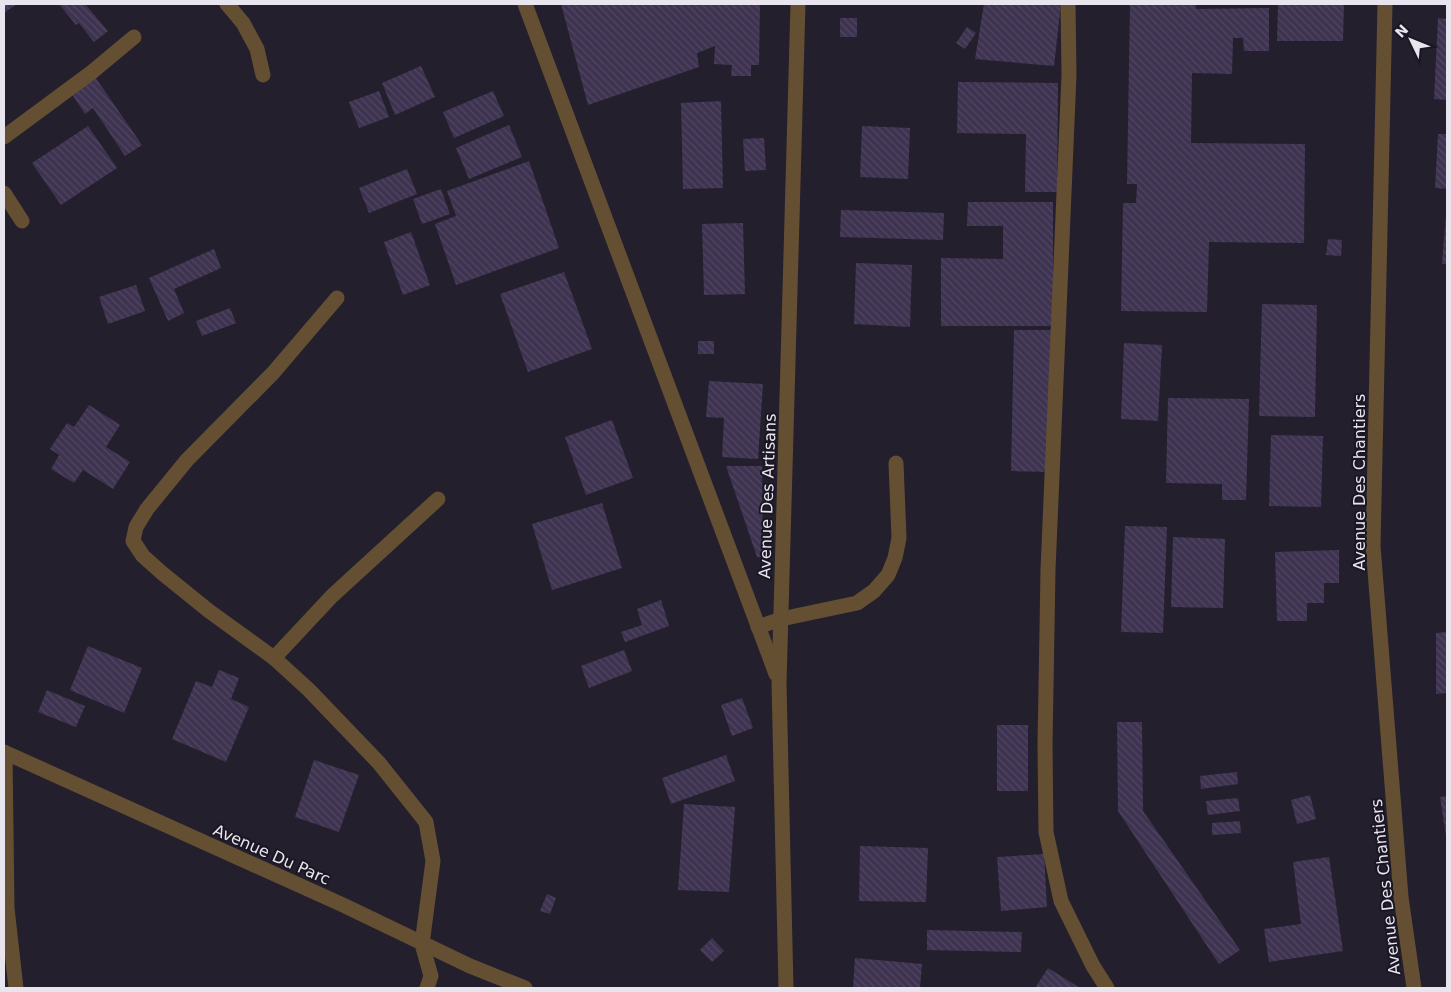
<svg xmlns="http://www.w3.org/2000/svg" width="1451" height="992" viewBox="0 0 1451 992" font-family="'DejaVu Sans',sans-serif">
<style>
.building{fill:url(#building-back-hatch)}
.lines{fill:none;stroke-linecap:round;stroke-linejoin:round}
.service{stroke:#644f33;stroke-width:15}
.minor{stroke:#644f33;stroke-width:15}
.labels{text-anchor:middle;stroke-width:4;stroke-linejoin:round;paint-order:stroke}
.street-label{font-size:16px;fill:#e8e5ee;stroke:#1a1623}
</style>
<defs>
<pattern id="building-back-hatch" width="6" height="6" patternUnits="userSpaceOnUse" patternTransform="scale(1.25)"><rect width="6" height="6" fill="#3e3350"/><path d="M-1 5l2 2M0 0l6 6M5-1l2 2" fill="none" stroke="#514761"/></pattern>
</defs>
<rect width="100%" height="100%" fill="#241f2d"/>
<!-- building -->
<g class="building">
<polygon points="4,4 17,4 4,13"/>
<polygon points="59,4 85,4 108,31 94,42 79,23 76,25"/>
<polygon points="561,4 760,4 759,65 751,65 751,76 731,76 732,65 714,64 715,46 697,53 699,67 588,105"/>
<polygon points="984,4 1061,4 1054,66 975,59"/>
<polygon points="1130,4 1196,4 1196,9 1269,8 1269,51 1244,51 1243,38 1233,38 1232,74 1192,73 1191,143 1305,144 1304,243 1209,242 1207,312 1121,311 1123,203 1136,203 1137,184 1127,184"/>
<polygon points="1278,4 1344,4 1343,41 1277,41"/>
<rect x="840" y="18" width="17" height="19"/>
<polygon points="1438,18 1447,19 1447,100 1434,99"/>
<polygon points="967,27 976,33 965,49 956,43"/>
<polygon points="421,66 435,97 395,115 382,83"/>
<polygon points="93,74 142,145 125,156 93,108 85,114 69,90"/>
<polygon points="958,82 1058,83 1057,192 1025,192 1026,134 957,133"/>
<polygon points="379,91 389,117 359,128 349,102"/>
<polygon points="493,91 504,116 454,138 443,112"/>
<polygon points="721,101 723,188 683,189 681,103"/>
<polygon points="509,125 522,157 469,179 456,148"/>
<polygon points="88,126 117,168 61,205 32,163"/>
<polygon points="862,126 910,128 908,179 860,177"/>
<polygon points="1438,134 1447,134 1447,189 1435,188"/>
<polygon points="764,138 766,170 745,171 743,139"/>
<polygon points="529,161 559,248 456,285 435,224 456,216 447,191"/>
<polygon points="407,169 417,194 369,213 359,188"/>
<polygon points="441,189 450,214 422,224 413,199"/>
<polygon points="968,202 1053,202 1053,326 941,326 941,258 1003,259 1003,226 967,226"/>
<polygon points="841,210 944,213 943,240 840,237"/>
<polygon points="1446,214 1447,214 1447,264 1442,264"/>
<polygon points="743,223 745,294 704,295 702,224"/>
<polygon points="411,232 430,285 403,295 384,242"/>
<polygon points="1328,239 1342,240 1341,256 1326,255"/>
<polygon points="214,249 221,268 174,289 184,313 168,321 149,278"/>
<polygon points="856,263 912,265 910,327 854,324"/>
<polygon points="564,272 592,349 528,372 500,294"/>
<polygon points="136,285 145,311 108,324 99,297"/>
<polygon points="1262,304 1317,305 1315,417 1259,416"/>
<polygon points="230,308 236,323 202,336 196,321"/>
<polygon points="1014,330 1052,330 1049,472 1011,471"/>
<rect x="698" y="341" width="16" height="13"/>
<polygon points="1124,343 1162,345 1158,421 1121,419"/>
<polygon points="709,381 763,384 758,459 722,457 724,418 706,417"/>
<polygon points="1168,398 1249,399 1246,500 1222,500 1222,484 1166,483"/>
<polygon points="89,405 120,425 106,447 130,462 113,489 83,470 74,483 51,469 59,455 50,449 67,423 74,427"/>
<polygon points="612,420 633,478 586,495 565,437"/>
<polygon points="1271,435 1323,436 1321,507 1269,506"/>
<polygon points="726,466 762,466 763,557 757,557"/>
<polygon points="602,503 622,568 552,590 532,524"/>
<polygon points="1125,526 1167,527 1163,633 1121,632"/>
<polygon points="1173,537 1225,539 1223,608 1171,607"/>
<polygon points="1339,550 1339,583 1324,583 1324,603 1307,603 1307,621 1277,621 1275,552"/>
<polygon points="661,600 669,626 625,642 621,632 642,625 637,609"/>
<polygon points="1447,632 1447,693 1436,694 1436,633"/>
<polygon points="88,646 142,668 124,713 70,690"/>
<polygon points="624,650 632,671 589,688 581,666"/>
<polygon points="219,670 239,678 231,699 249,707 226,762 172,739 196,681 212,687"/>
<polygon points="47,690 85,706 76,727 38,712"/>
<polygon points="742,698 753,728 732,736 721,705"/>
<polygon points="1117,722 1142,722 1143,811 1240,950 1219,964 1118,811"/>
<rect x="997" y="725" width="31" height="66"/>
<polygon points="726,755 735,781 671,804 662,778"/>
<polygon points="314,760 359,775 339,832 295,817"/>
<polygon points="1237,772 1238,784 1201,789 1200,776"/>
<polygon points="1310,795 1316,819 1297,824 1291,800"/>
<polygon points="1447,796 1447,836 1446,836 1440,797"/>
<polygon points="1238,798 1240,811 1208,815 1206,801"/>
<polygon points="684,804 735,807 729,892 678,890"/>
<polygon points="1240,821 1241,833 1212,835 1212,823"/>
<polygon points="860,846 928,848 926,902 859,901"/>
<polygon points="1044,854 1047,907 1001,911 997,857"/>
<polygon points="1329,857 1343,951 1269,962 1264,929 1301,924 1293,862"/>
<polygon points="547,894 556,898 550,914 540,911"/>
<polygon points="927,930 1022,932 1021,952 927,950"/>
<polygon points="712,938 724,951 712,962 700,950"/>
<polygon points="855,958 922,964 920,988 853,988"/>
<polygon points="1048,968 1080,988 1035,988"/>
</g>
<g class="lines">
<!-- service -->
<polyline class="service" points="758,627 781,619 857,603 874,591 888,575 895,558 899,538 896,463"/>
<!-- minor -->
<g class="minor">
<polyline points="227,4 243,23 257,49 263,75"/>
<polyline points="525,4 776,674"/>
<polyline points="1068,4 1069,75 1048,570 1045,745 1046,832 1061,901 1093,966 1107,988"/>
<polyline points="1385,4 1373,546 1401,897 1414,988"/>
<polyline points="4,137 92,72 134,37"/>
<polyline points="4,193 22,221"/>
<polyline points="337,298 273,373 187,460 147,509 136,527 133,541 143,556 162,573 209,611 274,658 309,690 379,763 426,822 433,861 422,944 431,976 427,988"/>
<polyline points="274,658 332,596 438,499"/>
<polyline points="4,752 343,905 470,966 525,988"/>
<polyline points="5,753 7,908 16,988"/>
<polyline points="786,988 779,683 798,4"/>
</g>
</g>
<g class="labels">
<!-- street labels -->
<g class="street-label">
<text transform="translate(1359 482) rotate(-90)" y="6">Avenue Des Chantiers</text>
<text transform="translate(767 496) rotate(-88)" y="6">Avenue Des Artisans</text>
<text transform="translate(272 854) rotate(24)" y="6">Avenue Du Parc</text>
<text transform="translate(1385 887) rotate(-96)" y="6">Avenue Des Chantiers</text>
</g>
</g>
<!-- border -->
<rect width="1451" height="992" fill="none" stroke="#e8e5ee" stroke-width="10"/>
<!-- north arrow -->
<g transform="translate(1411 40) rotate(313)" stroke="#1a1623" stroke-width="4" paint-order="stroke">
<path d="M0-4L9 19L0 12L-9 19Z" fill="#e8e5ee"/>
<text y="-8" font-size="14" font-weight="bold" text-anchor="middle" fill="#e8e5ee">N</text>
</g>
</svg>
